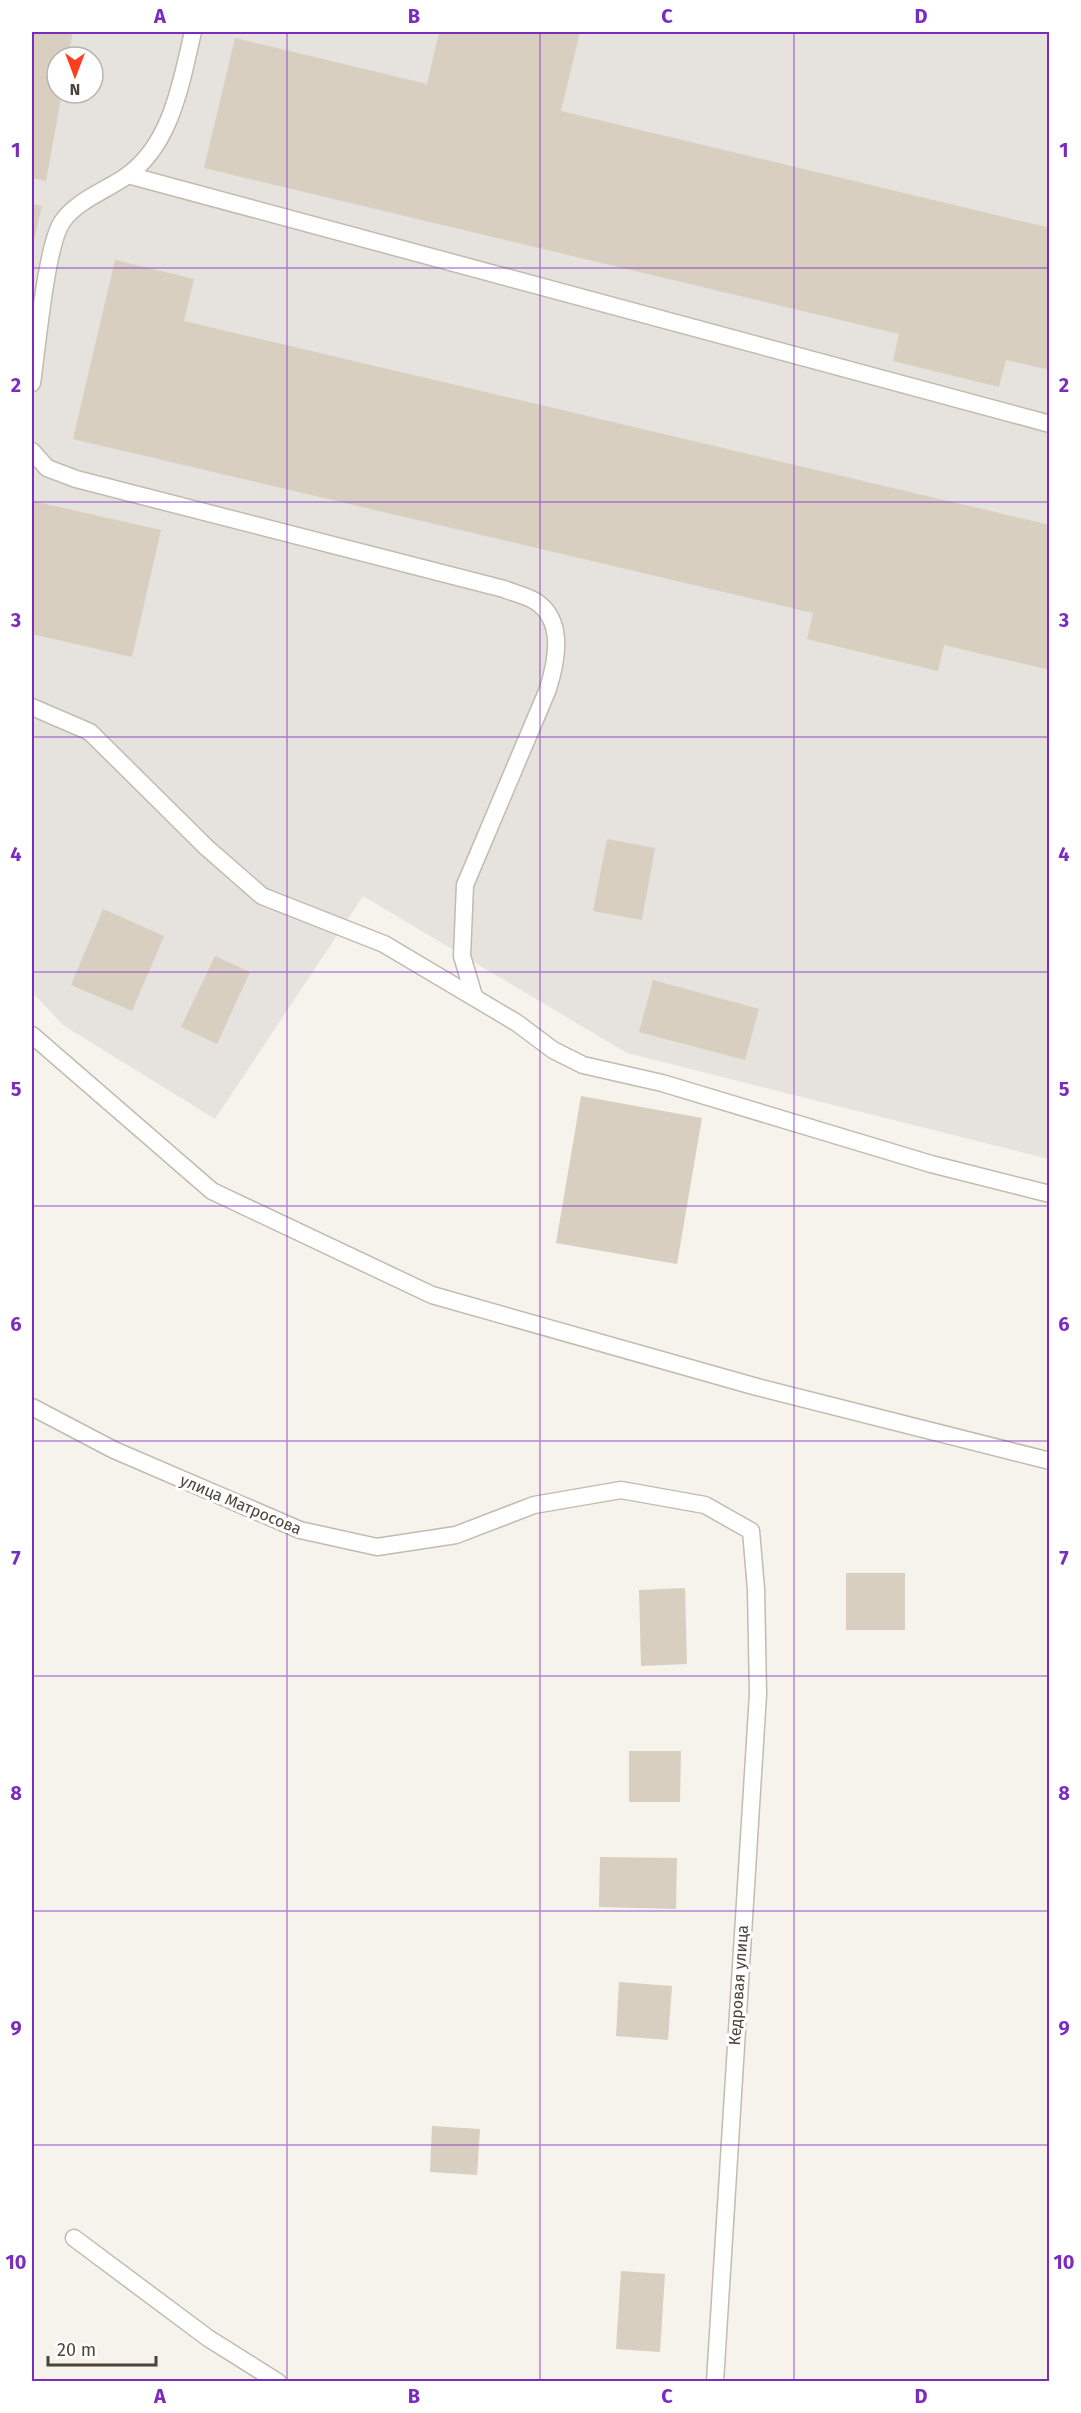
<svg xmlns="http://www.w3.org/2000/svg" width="1081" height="2413" viewBox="0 0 1081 2413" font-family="'Fira Sans',sans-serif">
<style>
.industrial{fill:#e6e2dd;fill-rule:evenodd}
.building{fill:#d8cfc1}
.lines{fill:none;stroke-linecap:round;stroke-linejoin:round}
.service-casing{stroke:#c2bbae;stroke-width:19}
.service{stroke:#fff;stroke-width:16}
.grid{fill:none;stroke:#7b2cbf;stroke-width:1.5;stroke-opacity:0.55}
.labels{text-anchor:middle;stroke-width:6;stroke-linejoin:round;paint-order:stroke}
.street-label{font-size:16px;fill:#4b4439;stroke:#fff}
.neatline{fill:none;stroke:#7b2cbf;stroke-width:2}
.grid-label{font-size:20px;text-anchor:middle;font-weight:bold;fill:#7b2cbf}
</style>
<rect width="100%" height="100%" fill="#f6f3ec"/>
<!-- industrial -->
<path class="industrial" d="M32 32H1049V1159L627 1053 363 896 215 1119 63 1025 32 992ZM57 57H93V93H57Z"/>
<!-- building -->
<g class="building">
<polygon points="32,32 73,32 68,57 57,57 57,93 62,93 46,181 32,178"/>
<polygon points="439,32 580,32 561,111 1050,228 1050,370 1006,360 999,387 893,361 899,334 204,168 235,38 427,84"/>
<polygon points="32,204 42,206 32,249"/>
<polygon points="115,260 194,279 184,321 1050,525 1050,670 944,645 938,671 807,639 813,613 73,439"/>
<polygon points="32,501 161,530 132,657 32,634"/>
<polygon points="607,839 655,848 642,920 593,911"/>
<polygon points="103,909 164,936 132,1011 71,985"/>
<polygon points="215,956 250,972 217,1044 181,1027"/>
<polygon points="653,980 759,1009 745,1060 639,1032"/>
<polygon points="581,1096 702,1118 677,1264 556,1243"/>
<rect x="846" y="1573" width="59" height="57"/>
<polygon points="685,1588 687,1664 641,1666 639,1590"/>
<polygon points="629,1751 681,1751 680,1802 629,1802"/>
<polygon points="600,1857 677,1858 676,1909 599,1907"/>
<polygon points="619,1982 672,1986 668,2040 616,2036"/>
<polygon points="432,2126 480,2129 477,2175 430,2172"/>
<polygon points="621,2271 665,2274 660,2352 616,2349"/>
</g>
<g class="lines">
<!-- service casing -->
<g class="service-casing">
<g id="service">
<polyline points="128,175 1050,424"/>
<path d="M32 383C37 349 46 246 62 222 76 201 105 191 125 177 172 145 181 82 193 32"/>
<path d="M32 451 47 468 76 479 504 589C514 593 526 596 535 601 565 620 557 660 548 689L465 885 462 956 474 996"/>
<polyline points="32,707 90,732 206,847 262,896 384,944 517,1023 553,1050 583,1065 662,1083 931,1164 1050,1194"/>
<polyline points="32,1035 212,1191 432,1295 757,1387 1050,1461"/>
<polyline points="32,1407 114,1450 300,1530 377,1547 456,1535 534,1505 621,1490 705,1505 751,1531 756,1589 758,1694 715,2382"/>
<polyline points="74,2238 208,2338 278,2382"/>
</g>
</g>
<!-- service -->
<use href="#service" class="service"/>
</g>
<!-- grid -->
<path class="grid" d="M287 32V2382M540 32V2382M794 32V2382M32 268H1050M32 502H1050M32 737H1050M32 972H1050M32 1206H1050M32 1441H1050M32 1676H1050M32 1911H1050M32 2145H1050"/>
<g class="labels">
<!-- street labels -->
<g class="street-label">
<text transform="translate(241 1504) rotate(23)" y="6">улица Матросова</text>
<text transform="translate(738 1985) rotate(-86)" y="6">Кедровая улица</text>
</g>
</g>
<!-- border -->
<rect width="1081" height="2413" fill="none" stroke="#ffffff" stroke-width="66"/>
<!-- north arrow -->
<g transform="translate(75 75) rotate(180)"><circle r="28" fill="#ffffff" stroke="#b7b4b0" stroke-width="1.5"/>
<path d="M0-4.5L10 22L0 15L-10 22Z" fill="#fc3f1d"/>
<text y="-9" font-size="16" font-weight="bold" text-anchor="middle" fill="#4b4439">N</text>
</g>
<!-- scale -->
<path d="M48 2356v9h108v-9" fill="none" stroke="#4b4439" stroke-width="3"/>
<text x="57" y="2356" font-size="18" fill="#4b4439" stroke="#ffffff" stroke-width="4.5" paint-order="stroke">20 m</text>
<rect x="33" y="33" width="1015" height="2347" class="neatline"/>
<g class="grid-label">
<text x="160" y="23">A</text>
<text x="414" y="23">B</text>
<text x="667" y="23">C</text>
<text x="921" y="23">D</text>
<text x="16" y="157">1</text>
<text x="1064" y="157">1</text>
<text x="16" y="392">2</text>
<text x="1064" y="392">2</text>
<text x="16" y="627">3</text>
<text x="1064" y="627">3</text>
<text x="16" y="861">4</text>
<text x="1064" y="861">4</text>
<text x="16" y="1096">5</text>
<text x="1064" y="1096">5</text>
<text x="16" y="1331">6</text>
<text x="1064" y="1331">6</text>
<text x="16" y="1565">7</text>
<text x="1064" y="1565">7</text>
<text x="16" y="1800">8</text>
<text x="1064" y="1800">8</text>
<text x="16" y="2035">9</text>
<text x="1064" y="2035">9</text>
<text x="16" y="2269">10</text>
<text x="1064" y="2269">10</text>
<text x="160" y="2403">A</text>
<text x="414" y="2403">B</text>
<text x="667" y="2403">C</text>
<text x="921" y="2403">D</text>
</g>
</svg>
